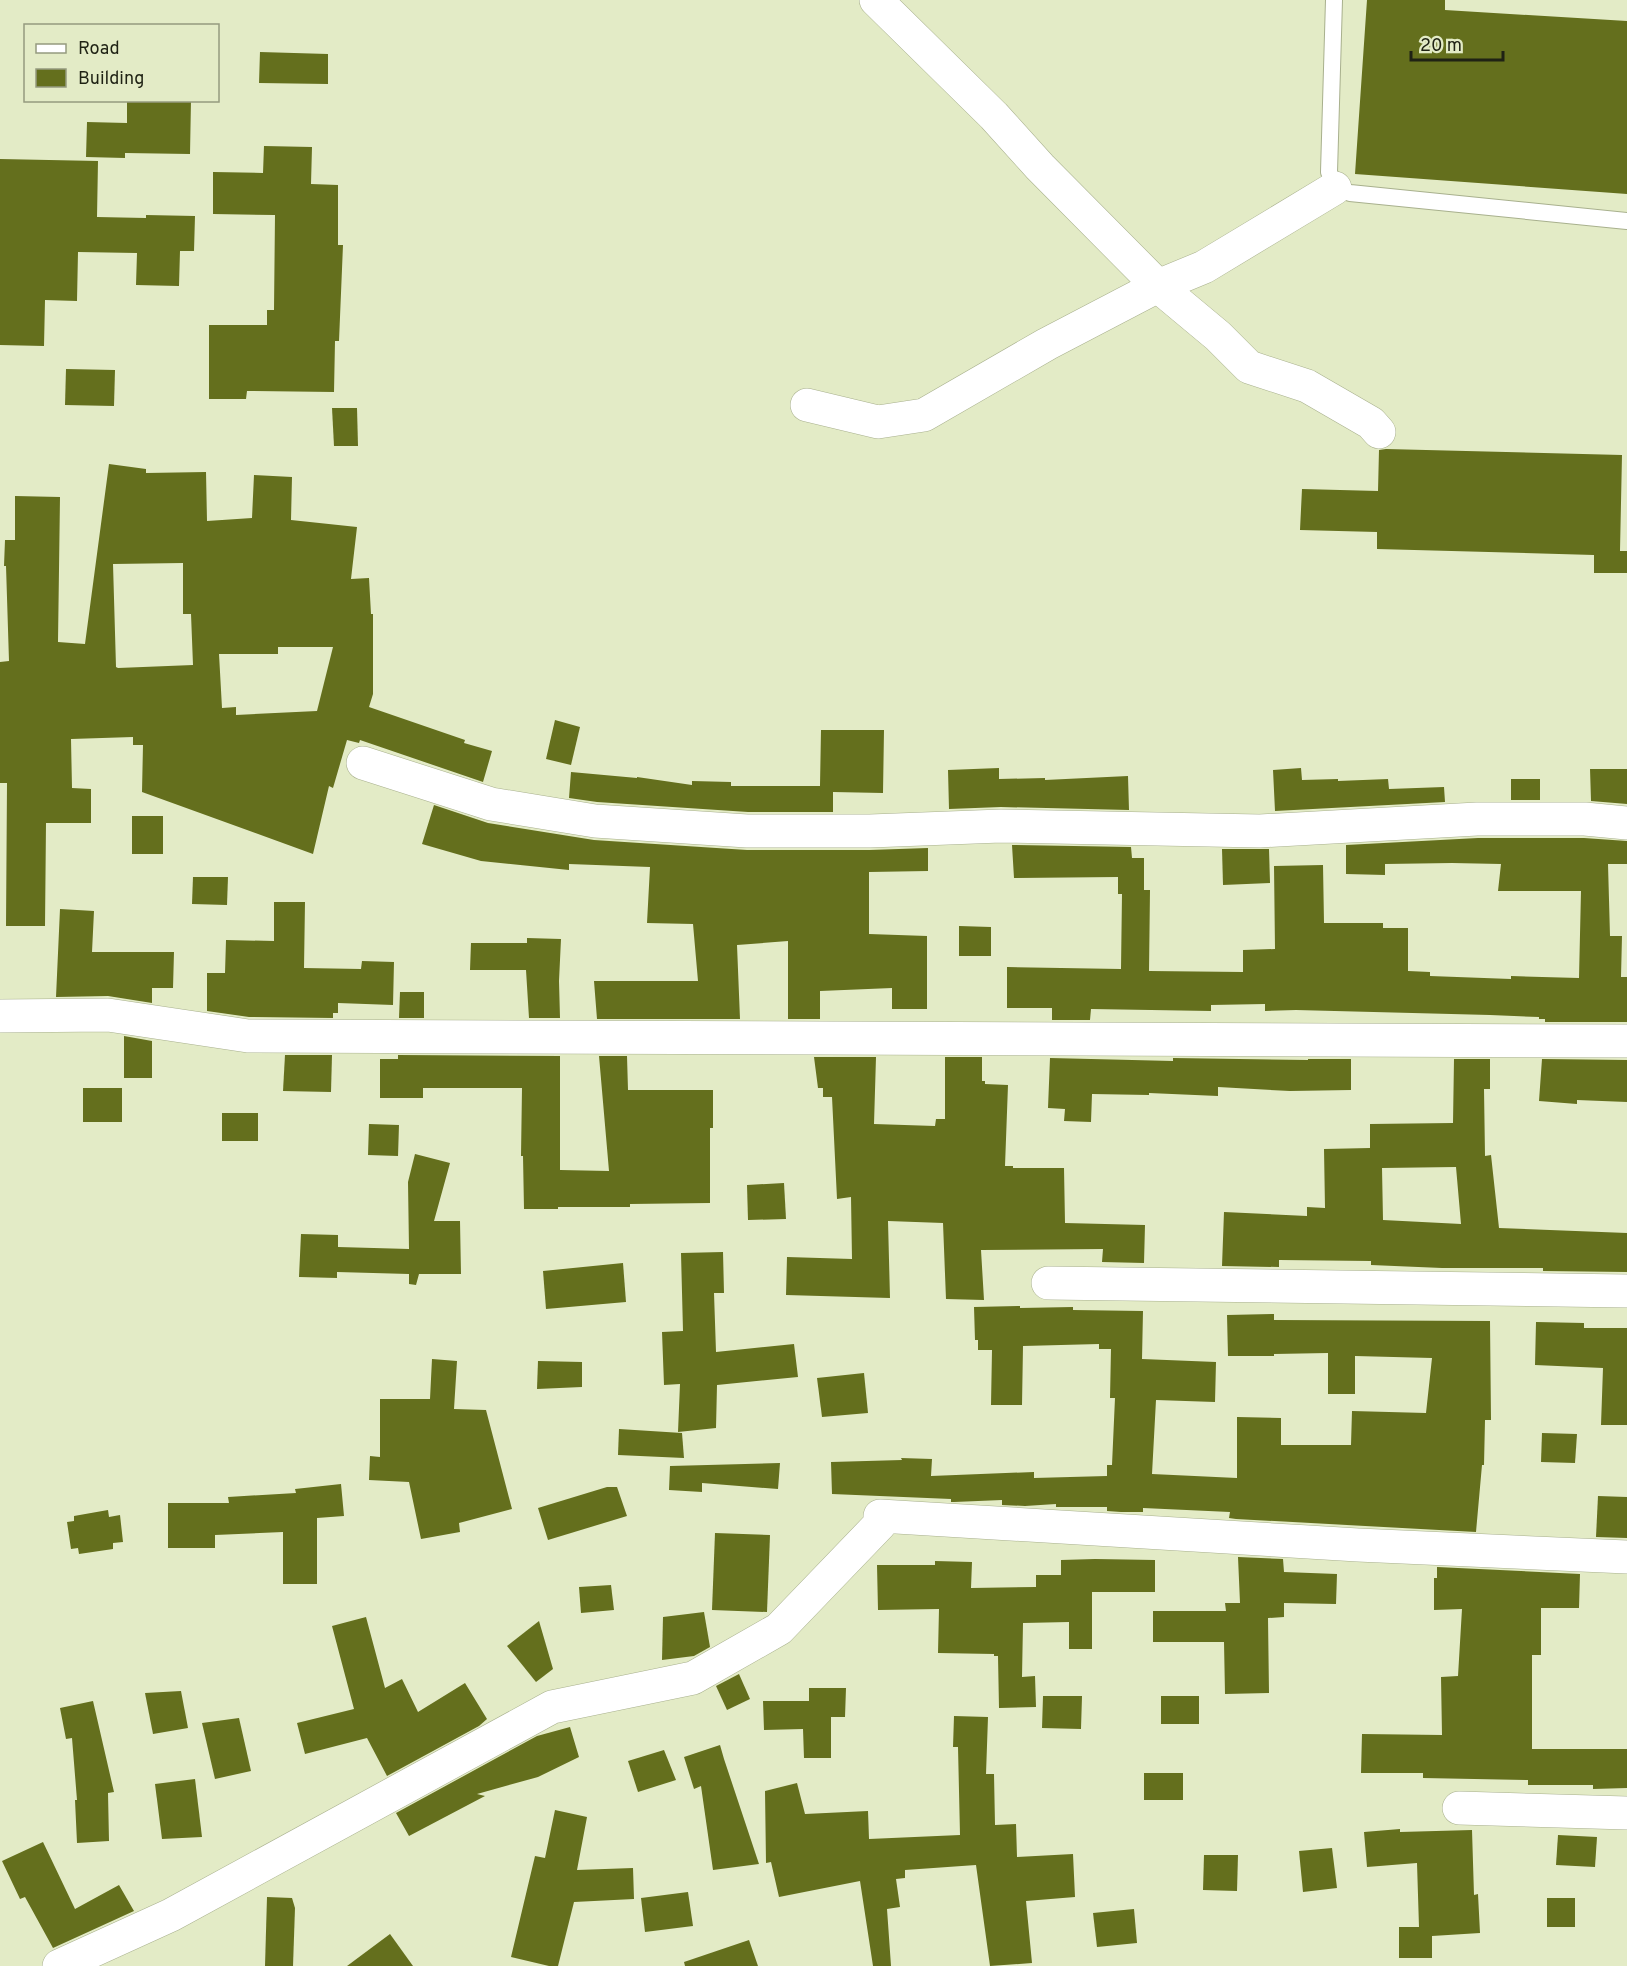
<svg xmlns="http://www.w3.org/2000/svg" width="1627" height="1966" viewBox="0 0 1627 1966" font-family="Overpass,sans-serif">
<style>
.building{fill:#646f1d;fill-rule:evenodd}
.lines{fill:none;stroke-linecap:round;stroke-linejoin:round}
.service-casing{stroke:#a8b08d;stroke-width:18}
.minor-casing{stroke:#a8b08d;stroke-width:34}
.service{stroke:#fff;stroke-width:16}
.minor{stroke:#fff;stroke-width:33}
</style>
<rect width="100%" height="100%" fill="#e3ebc6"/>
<!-- building -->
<g class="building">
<polygon points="1367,0 1445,0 1445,10 1627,21 1627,194 1355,174"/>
<polygon points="260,52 328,54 328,84 259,83"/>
<polygon points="127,100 191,100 190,154 125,153 125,158 86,157 87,122 127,123"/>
<polygon points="264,146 312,147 311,184 338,185 338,245 343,245 339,341 335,341 334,392 247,391 246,399 209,399 209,325 267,325 267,310 274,310 275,215 213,214 213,172 263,173"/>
<polygon points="0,159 98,161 97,217 146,218 146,215 195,216 194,251 180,251 179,286 136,285 137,253 78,252 77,301 45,300 44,346 0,345"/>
<polygon points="66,369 115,370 114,406 65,405"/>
<polygon points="332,408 357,408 358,446 334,446"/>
<polygon points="1386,449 1622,455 1620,551 1627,551 1627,573 1594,573 1594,555 1377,549 1377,532 1300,530 1302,489 1378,491 1379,450"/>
<path d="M109 464 146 469V473L206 472 207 521 252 518 254 475 292 477 291 520 357 527 351 579 369 578 371 614H373V694L369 707 465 740 464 743 492 751 483 782 360 740 359 743 347 740 333 788 329 786 313 854 142 792 143 745H133V737L71 739 72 788 91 789V823H46L45 926H6L7 783H0V662L9 661 6 566H4L5 540H15V496L60 497 58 642 85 644ZM183 563V614H191L193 665 118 668 116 667 113 564ZM278 647H333L317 711 236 715V707L222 708 219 654H278Z"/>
<polygon points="555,720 580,727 571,765 546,759"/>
<polygon points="821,730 884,730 883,793 833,792 833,812 748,812 597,802 569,798 571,772 637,778 637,777 692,785 692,781 731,782 731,786 820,786"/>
<polygon points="999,768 999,779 1045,778 1045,780 1128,776 1129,810 1001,807 949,809 948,770"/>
<polygon points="1301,768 1302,780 1338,779 1338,781 1388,779 1389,789 1444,787 1445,802 1275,811 1273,770"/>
<polygon points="1590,769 1627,769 1627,804 1591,801"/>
<rect x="1511" y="779" width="29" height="21"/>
<polygon points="434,805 488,823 594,840 747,850 870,850 928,848 928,871 869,872 869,934 927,936 927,1009 892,1009 892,988 820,991 820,1019 788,1019 788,941 737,945 740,1019 597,1019 594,981 698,981 693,924 647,923 650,867 569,864 569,870 481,861 422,844"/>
<rect x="132" y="816" width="31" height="38"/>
<polygon points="1478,838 1584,838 1627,841 1627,864 1608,864 1610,936 1622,936 1621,977 1627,977 1627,1022 1545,1022 1545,1019 1539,1019 1539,1017 1490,1015 1296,1010 1265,1011 1265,1004 1211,1005 1211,1011 1091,1009 1090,1020 1052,1020 1052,1008 1007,1008 1007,967 1121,969 1122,894 1118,894 1118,877 1014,878 1012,845 1131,847 1132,858 1144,858 1144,890 1150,890 1149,971 1243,972 1243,950 1275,949 1274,866 1323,865 1324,923 1383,923 1383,928 1408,928 1408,971 1430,972 1430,976 1511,979 1511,976 1579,978 1581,891 1498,891 1501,864 1452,863 1385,864 1385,875 1346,874 1346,845"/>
<polygon points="1222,849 1269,849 1270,883 1223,885"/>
<polygon points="193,877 228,877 227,905 192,904"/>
<polygon points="274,902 305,902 304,968 361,969 362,961 394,962 393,1005 338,1003 338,1013 333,1013 333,1018 249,1017 207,1011 207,973 225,973 226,940 274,941"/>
<polygon points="60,909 94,911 92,952 174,952 173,988 152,988 152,1003 108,996 56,997"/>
<polygon points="959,926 991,927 991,956 959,956"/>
<polygon points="527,938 561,939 559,981 560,1018 529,1018 526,970 470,970 471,943 527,943"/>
<polygon points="400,992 424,992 424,1018 399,1018"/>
<polygon points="124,1036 152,1041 152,1078 124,1078"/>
<polygon points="285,1055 332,1055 331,1092 283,1091"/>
<polygon points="398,1055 560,1056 560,1170 609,1171 599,1056 627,1056 628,1090 713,1090 713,1128 710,1128 710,1203 630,1204 630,1207 558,1207 558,1209 524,1209 523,1156 521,1156 522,1088 423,1088 423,1098 380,1098 380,1059 398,1059"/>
<polygon points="814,1057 876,1057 874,1124 935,1126 936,1119 945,1119 945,1057 982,1057 982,1081 985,1081 985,1084 1008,1085 1005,1166 1013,1166 1013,1168 1064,1168 1065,1223 1145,1225 1144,1263 1102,1262 1103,1249 981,1250 984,1300 946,1299 943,1223 888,1221 890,1298 786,1295 787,1257 852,1259 851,1197 837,1199 832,1097 823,1097 823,1088 818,1088"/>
<polygon points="1050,1058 1173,1061 1173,1058 1308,1060 1308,1059 1351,1059 1351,1090 1290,1091 1218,1087 1218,1096 1149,1093 1149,1095 1092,1094 1091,1122 1064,1121 1065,1109 1048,1108"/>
<path d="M1454 1059H1490V1089H1484L1485 1156 1491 1155 1499 1228 1627 1233V1272L1543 1271V1268H1442L1371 1265V1261L1279 1260V1267L1222 1266 1224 1212 1307 1216V1207L1325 1208 1324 1149 1370 1148V1124L1453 1123ZM1456 1167 1461 1224 1383 1220 1382 1168Z"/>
<polygon points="1542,1059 1627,1060 1627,1102 1577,1100 1577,1104 1539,1101"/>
<rect x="83" y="1088" width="39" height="34"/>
<rect x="222" y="1113" width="36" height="28"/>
<polygon points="369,1124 399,1125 398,1156 368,1155"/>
<polygon points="415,1154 450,1163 434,1221 460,1221 461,1274 419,1274 416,1285 409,1284 409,1274 337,1272 337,1278 299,1277 301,1234 338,1235 338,1247 409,1249 408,1182"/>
<polygon points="784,1183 786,1219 748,1220 747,1185"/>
<polygon points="723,1252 724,1293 714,1293 716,1352 794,1344 798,1377 717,1385 716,1428 678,1432 680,1384 664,1385 662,1332 683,1331 681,1253"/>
<polygon points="623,1263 626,1302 546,1309 543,1271"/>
<polygon points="1020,1306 1020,1308 1073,1307 1073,1310 1143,1311 1142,1359 1216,1362 1215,1402 1156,1400 1152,1474 1237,1478 1237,1417 1281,1418 1281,1445 1351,1445 1352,1411 1426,1413 1432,1358 1355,1356 1355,1394 1328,1394 1328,1353 1274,1354 1274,1356 1228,1356 1227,1315 1274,1314 1274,1320 1490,1321 1491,1420 1485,1420 1484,1465 1482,1465 1476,1532 1236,1519 1229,1518 1230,1512 1143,1508 1143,1512 1121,1512 1107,1511 1107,1507 1056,1507 1056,1504 1025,1506 1002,1505 1002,1500 954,1502 951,1502 951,1499 832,1494 831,1462 902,1460 901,1458 932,1459 931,1476 1034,1472 1034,1478 1107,1476 1107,1465 1112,1465 1115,1398 1110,1398 1111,1349 1099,1349 1099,1344 1023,1346 1022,1405 991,1405 992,1350 978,1350 978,1340 975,1340 974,1307"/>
<polygon points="1536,1322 1584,1323 1584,1328 1627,1328 1627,1425 1601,1425 1603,1368 1535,1365"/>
<polygon points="432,1359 457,1361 454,1409 486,1410 512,1509 459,1523 460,1532 421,1539 409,1482 369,1480 370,1456 380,1457 380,1399 430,1399"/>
<polygon points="538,1361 582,1362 582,1387 537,1389"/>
<polygon points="864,1373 868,1413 822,1417 817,1378"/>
<polygon points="619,1429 682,1433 684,1458 618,1455"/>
<polygon points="1542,1433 1577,1434 1575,1463 1541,1462"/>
<polygon points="780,1463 778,1489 702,1483 702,1492 669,1490 670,1466"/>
<polygon points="341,1484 344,1516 317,1518 317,1584 283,1584 283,1532 215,1535 215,1548 168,1548 168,1503 229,1503 228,1497 296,1493 295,1489"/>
<polygon points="607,1487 617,1487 627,1516 548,1540 538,1508"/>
<polygon points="1598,1496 1627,1497 1627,1538 1596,1537"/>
<polygon points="108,1510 109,1517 120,1515 123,1542 113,1543 113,1549 79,1554 78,1548 71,1549 67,1522 74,1521 74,1516"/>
<polygon points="715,1533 770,1535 767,1612 712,1610"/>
<polygon points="1238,1557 1283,1559 1284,1572 1337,1574 1336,1604 1284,1603 1284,1617 1268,1618 1269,1693 1225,1694 1224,1642 1153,1642 1153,1611 1226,1611 1225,1603 1240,1603"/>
<polygon points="1095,1559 1155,1560 1155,1592 1092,1592 1092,1649 1069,1649 1069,1622 1023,1623 1022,1677 1035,1676 1036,1707 999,1708 998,1656 994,1656 994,1654 938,1653 939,1609 878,1610 877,1565 935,1565 935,1561 972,1562 971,1588 1036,1587 1036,1575 1061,1575 1061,1560"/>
<polygon points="1437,1567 1580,1574 1579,1608 1541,1608 1541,1655 1532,1655 1532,1749 1627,1749 1627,1788 1593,1789 1593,1785 1528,1785 1528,1780 1423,1778 1423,1773 1361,1773 1362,1734 1442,1735 1441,1677 1458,1676 1462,1609 1434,1610 1434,1578 1437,1578"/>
<polygon points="611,1585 614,1610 581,1613 579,1587"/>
<polygon points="704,1612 710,1647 694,1656 662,1660 663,1617"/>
<polygon points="366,1617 385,1688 402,1679 418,1712 465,1683 487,1719 479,1726 387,1776 367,1738 305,1754 297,1723 354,1709 332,1626"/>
<polygon points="539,1621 553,1669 536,1682 507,1646"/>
<polygon points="739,1674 750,1699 727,1710 716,1686"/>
<polygon points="809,1688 846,1688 845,1717 831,1717 831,1758 804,1758 803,1729 764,1730 763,1701 809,1701"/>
<polygon points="181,1691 188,1728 153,1734 145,1693"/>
<polygon points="1043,1696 1082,1696 1081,1729 1042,1728"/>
<rect x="1161" y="1696" width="38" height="28"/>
<polygon points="93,1701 114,1792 108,1793 109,1841 77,1843 75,1800 77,1800 72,1738 66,1739 60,1708"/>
<polygon points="954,1716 988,1717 986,1774 994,1774 995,1825 1016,1824 1017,1857 1073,1854 1075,1897 1026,1901 1032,1963 990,1966 976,1865 905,1870 905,1878 896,1879 900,1907 887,1909 891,1966 873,1966 860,1881 779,1897 771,1862 766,1863 765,1791 797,1783 805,1814 868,1811 869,1839 960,1835 958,1747 953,1747"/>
<polygon points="239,1718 251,1771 215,1779 202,1723"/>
<polygon points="570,1727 579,1757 538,1777 477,1794 485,1796 409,1836 396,1813 537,1736"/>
<polygon points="720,1745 724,1759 759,1864 713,1870 701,1786 694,1789 684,1757"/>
<polygon points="664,1750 676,1780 638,1792 628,1761"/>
<rect x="1144" y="1773" width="39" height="27"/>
<polygon points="195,1779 202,1837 162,1839 155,1784"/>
<polygon points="555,1810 587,1817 577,1870 633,1868 634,1899 574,1902 558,1966 549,1966 511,1957 535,1856 545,1858"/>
<polygon points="1400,1829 1400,1832 1472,1830 1474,1895 1478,1894 1480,1933 1432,1936 1432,1958 1399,1958 1399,1927 1419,1927 1417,1863 1367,1867 1364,1832"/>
<polygon points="1558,1835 1597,1837 1595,1867 1556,1865"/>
<polygon points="43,1842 75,1909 119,1885 134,1911 53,1948 25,1897 20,1899 2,1861"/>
<polygon points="1332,1848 1337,1888 1303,1892 1299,1851"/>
<polygon points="1204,1855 1238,1855 1237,1891 1203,1890"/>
<polygon points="688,1892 693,1926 645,1932 641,1898"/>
<polygon points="267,1897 292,1898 295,1908 293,1966 265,1966"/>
<rect x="1547" y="1898" width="28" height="29"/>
<polygon points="1134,1909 1137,1943 1097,1947 1093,1913"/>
<polygon points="390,1934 413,1966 347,1966"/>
<polygon points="749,1940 758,1966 685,1966 684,1962"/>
</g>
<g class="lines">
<!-- service casing -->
<g class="service-casing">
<polyline id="service" points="1334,0 1329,172 1335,188 1350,193 1627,221"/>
</g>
<!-- minor casing -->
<g class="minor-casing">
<g id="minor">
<polyline points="876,0 994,116 1040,167 1158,286 1218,336 1249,367 1307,386 1371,423 1379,432"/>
<polyline points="807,405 878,422 924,415 1047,344 1158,286 1204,267 1335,188"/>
<polyline points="363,763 491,804 595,821 747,831 870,831 1001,826 1260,831 1477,819 1585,819 1627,823"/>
<polyline points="0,1016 108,1015 248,1036 1627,1041"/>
<polyline points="1048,1283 1627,1291"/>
<polyline points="1459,1808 1627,1813"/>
<polyline points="59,1966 171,1915 552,1707 693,1678 779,1629 880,1524 880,1516 1358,1545 1627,1557"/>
</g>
</g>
<!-- service -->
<use href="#service" class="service"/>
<!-- minor -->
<use href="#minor" class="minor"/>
</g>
<!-- legend -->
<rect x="24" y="24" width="195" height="78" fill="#e3ebc6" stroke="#959b7f" stroke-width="1.5"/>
<rect x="36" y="44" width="30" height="9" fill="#ffffff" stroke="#959b7f" stroke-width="1.5"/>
<text x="78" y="54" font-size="18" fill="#1f2214">Road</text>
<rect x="36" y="69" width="30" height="18" fill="#646f1d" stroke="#959b7f" stroke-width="1.5"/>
<text x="78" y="84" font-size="18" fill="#1f2214">Building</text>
<!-- scale -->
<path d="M1411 51v9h92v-9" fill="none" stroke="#1f2214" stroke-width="3"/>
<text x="1420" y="51" font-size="18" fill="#1f2214" stroke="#e3ebc6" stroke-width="4.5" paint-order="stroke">20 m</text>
</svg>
